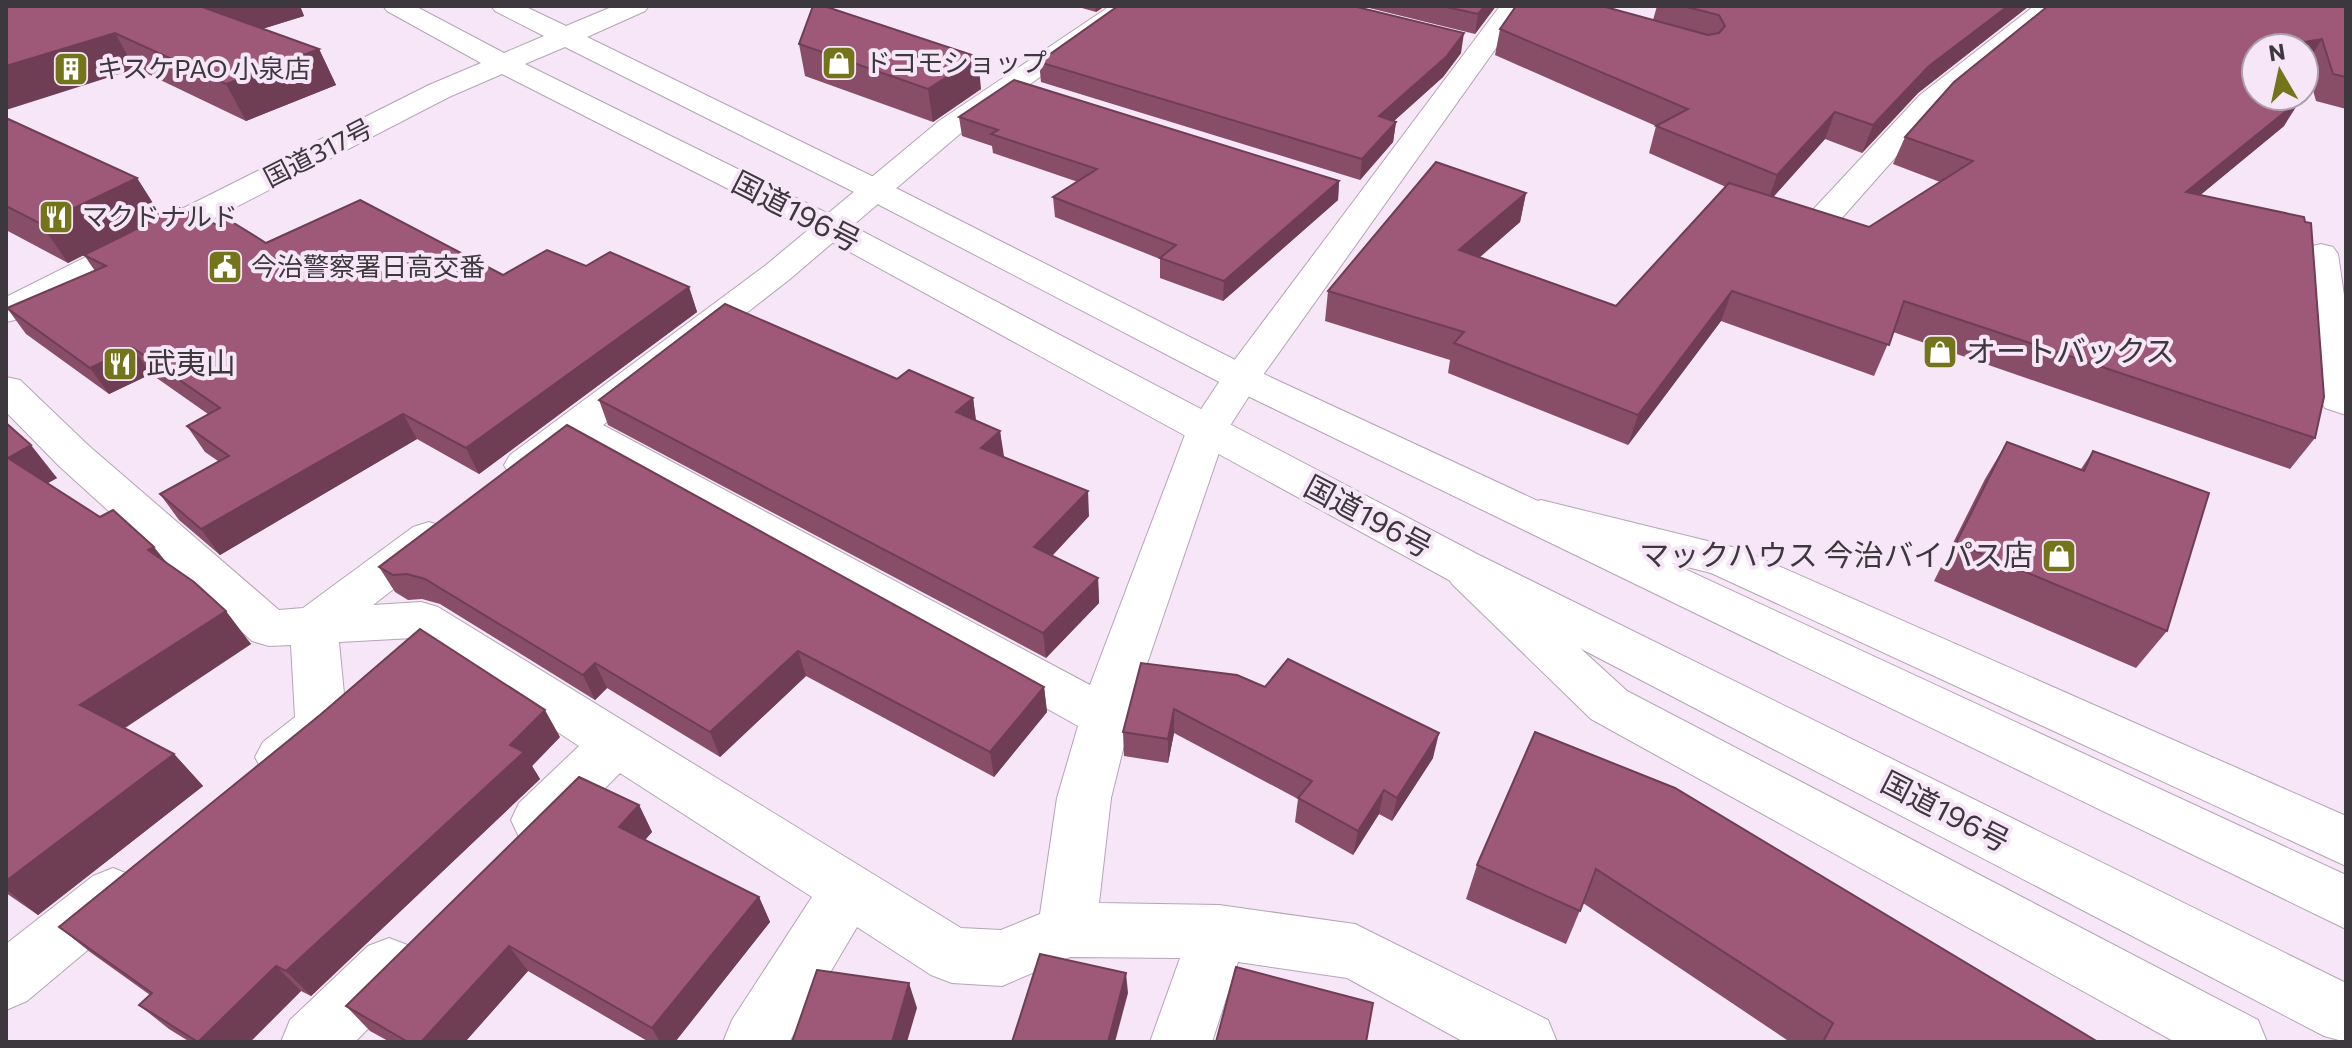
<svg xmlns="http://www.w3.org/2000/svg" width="2352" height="1048" viewBox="0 0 2352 1048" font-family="Commissioner,'Noto Sans JP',sans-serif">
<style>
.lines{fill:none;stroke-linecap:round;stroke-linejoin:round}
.minor-casing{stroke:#b4a5b6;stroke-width:2}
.highway-casing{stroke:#b4a5b6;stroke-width:2}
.minor{fill:#fff;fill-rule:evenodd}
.highway{fill:#fff;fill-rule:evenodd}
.wall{fill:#884d67}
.shaded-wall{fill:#6f3e54}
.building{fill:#9e5978;stroke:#6f3e54;stroke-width:2}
.labels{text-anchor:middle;stroke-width:8;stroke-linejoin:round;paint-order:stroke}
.far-poi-label{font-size:26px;fill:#3d373e;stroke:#f6e6f8;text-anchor:start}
.far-street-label{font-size:26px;fill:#3d373e;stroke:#f6e6f8}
.street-label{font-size:30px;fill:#3d373e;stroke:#f6e6f8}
.poi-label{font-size:30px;fill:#3d373e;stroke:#f6e6f8;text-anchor:start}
</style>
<rect width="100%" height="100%" fill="#f6e6f8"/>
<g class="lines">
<!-- minor casing -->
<g class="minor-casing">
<g id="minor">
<path d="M1110 6H1140L961 133 790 279 603 425 1090 685 1186 432 1227 370 1500 6H1526L1258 382 1226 432 1137 693 1111 798 1099 903 1219 905 1355 924 1548 1020 1557 1042H1464L1347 978 1238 962 1212 1042H1150L1180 958 1070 957 1002 986 952 983 931 975 857 927 789 1042H723L732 1020 812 897 620 773 557 837 538 843 519 837 511 820 519 803 579 746 413 638 339 642 347 725 339 740 299 772 281 779 263 772 255 757 263 742 295 717 291 645 269 646 252 641 59 466 6 412V377L20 380 89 446 279 610 303 608 413 527 429 522 445 527 451 538 445 549 373 605 421 602 438 607 961 928 1001 930 1040 914 1057 798 1078 726 577 446C556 462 539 483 510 475L504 465 510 455 766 265 939 121Z"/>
<polygon points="2034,6 2063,6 1940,107 1833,228 1821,231 1809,228 1804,221 1809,214 1920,95"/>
<polygon points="2321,244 2333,247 2338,254 2346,309 2346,415 2325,408 2319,399 2304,254 2309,247"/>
<polygon points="1541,500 1740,549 2346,816 2346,866 1711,573 1526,526 1519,515 1526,504"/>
<polygon points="1468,556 1484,560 1627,691 2258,1020 2267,1042 2175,1042 1591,719 1452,584 1445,572 1452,560"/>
<polygon points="113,868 133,876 142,894 133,912 27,1001 6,1010 6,944 93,876"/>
<polygon points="389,938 410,946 419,966 410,986 355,1042 281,1042 290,1020 368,946"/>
</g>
</g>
<!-- highway casing -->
<g class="highway-casing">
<polygon id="highway" points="383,6 415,6 504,53 544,36 495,11 491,6 524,6 566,26 614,6 649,6 645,11 587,37 886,183 1255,370 2346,875 2346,929 1227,386 864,197 565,47 525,64 841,220 1479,555 2346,983 2346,1042 2324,1036 1447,579 817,234 502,74 449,97 19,319 6,322 6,297 429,85 481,63 387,11"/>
</g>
<!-- minor -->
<use href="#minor" class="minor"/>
<!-- highway -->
<use href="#highway" class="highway"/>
</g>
<!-- wall -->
<g class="wall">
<polygon points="6,6 300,6 304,16 262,29 319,49 336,85 246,121"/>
<polygon points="1075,6 1105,6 1096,12"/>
<polygon points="1361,6 1496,6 1475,34"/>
<polygon points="1657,6 2029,6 1918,93 1862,153 1825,139 1773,197 1869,227 1940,182 1893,164 1905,137 2346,6 2346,109 2316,101 2306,65 2304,48 2284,126 2200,195 2315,438 2290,469 1893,332 1874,376 1721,321 1628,445 1448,373 1450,360 1325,321 1328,291 1526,193 1520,222 1479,257 1616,306 1726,187 1649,153 1656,126 1495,55 1500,29 1653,20"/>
<polygon points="799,44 981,89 933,122 805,76"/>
<polygon points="1461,53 1443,77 1394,121 1396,122 1393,142 1360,180 1041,82 1039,62"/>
<polygon points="959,117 1339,181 1338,200 1223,301 1160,278 1160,259 1055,217 1053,197 1078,182 993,153 992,146 962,136"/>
<polygon points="6,118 137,178 161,216 68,263 6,230"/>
<polygon points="217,225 266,243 503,275 586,266 689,287 697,312 479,474 417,439 220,555 179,520 160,494 218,461 205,452 187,426 208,414 151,374 109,394 26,334 7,308 95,271 84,255"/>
<polygon points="897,379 973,398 976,420 1000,431 1003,457 1089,516 1052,556 1098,578 1099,603 1046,658 608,425 599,400"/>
<polygon points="6,423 57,478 48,483 167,564 251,644 124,728 174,754 203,786 38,915 6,893"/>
<polygon points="2007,442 2081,469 2093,451 2167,631 2136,668 1934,581 1985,479"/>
<polygon points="379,567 1044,687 1047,712 994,777 806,676 720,757 607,688 595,700 440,604 422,599 408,600 395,592"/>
<polygon points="1141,663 1265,687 1433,758 1392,821 1379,814 1353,855 1295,822 1298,799 1174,733 1168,763 1124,756 1123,732"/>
<polygon points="1535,732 2098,1042 1790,1042 1583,903 1566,944 1466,899 1477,865"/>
<polygon points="560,737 532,766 540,779 311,996 301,991 250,1042 190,1042 169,1029 139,1005 150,995 90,952 59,927"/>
<polygon points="639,805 652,832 645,840 759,897 770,922 675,1042 649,1042 528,971 465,1042 390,1042 370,1031 346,1006"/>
</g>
<!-- shaded-wall -->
<g class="shaded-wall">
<polygon points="206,6 300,6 304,16 220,42 202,7"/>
<polygon points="1095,6 1105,6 1096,12"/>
<polygon points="1485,6 1496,6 1475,34 1478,14"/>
<polygon points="2008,6 2029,6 1918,93 1862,153 1873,125 1929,66"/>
<polygon points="115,33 135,69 6,110 6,66"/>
<polygon points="1464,33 1461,53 1443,77 1376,137 1379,116"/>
<polygon points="2322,39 2306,65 2304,65 2304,48 2294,48 2297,43"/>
<polygon points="319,49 336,85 246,121 226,84"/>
<polygon points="978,57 981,89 933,122 928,89"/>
<polygon points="2301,99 2284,126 2169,221 2186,192"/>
<polygon points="1835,112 1825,139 1767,204 1777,175"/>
<polygon points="1396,122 1393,142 1360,180 1362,159"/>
<polygon points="137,178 161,216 68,263 41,224"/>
<polygon points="1339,181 1338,200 1223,301 1224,281"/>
<polygon points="1526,193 1520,222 1454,280 1459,250"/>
<polygon points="689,287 697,312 479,474 466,448"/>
<polygon points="1732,291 1721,321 1628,445 1638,415"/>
<polygon points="133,348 151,374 109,394 90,368"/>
<polygon points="973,398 976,423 956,412"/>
<polygon points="403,414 417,439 220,555 201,529"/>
<polygon points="1000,431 1004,456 984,473 981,448"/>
<polygon points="31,445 57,478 35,490 8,458"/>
<polygon points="1088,491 1089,516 1037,572 1034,547"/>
<polygon points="154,547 180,579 148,550"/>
<polygon points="1098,578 1099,603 1046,658 1043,633"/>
<polygon points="226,611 251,644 110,738 80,705"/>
<polygon points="798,651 806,676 720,757 710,732"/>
<polygon points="595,663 607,688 595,700 583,675"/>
<polygon points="1044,687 1047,712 994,777 990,752"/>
<polygon points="1174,709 1174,733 1168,763 1168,739"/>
<polygon points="545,710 560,737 532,766 540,779 311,996 286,971"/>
<polygon points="1439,733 1433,758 1392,821 1397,798"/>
<polygon points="174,754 203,786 38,915 6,889 6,881"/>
<polygon points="1384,790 1379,814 1353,855 1358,831"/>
<polygon points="639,805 652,832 633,853 619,827"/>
<polygon points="759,897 770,922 675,1042 660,1042 652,1028"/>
<polygon points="509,946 528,971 465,1042 421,1042"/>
<polygon points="276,966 301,991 250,1042 198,1042"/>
<polygon points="1126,973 1128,993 1115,1042 1108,1042"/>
<polygon points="909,983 917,1008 907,1042 892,1042"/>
</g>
<!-- building -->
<g class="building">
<polygon points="6,6 206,6 202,7 319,49 226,84 115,33 6,66"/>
<polygon points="813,6 824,6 978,57 928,89 799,44"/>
<polygon points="1118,6 1353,6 1464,33 1446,57 1379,116 1396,122 1362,159 1039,62"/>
<polygon points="1442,6 1485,6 1478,14"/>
<polygon points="1516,6 1602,6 1708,35 1719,33 1725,26 1719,15 1683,6 2008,6 1929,66 1873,125 1835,112 1777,175 1656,126 1688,109 1500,29"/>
<polygon points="2048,6 2346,6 2346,77 2333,74 2322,39 2297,43 2298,48 2256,48 2256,96 2301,96 2301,99 2186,192 2304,217 2305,222 2311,223 2324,397 2315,438 1904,301 1889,345 1732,291 1638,415 1454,343 1464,332 1328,291 1436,162 1526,193 1459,250 1616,306 1729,183 1869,227 1973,161 1905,137 1954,82"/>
<polygon points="1014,80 1339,181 1224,281 1160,258 1176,245 1053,197 1097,169 991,134 998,130 959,117"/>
<polygon points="6,118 137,178 41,224 6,206"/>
<polygon points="360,200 503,275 547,250 586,266 610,252 689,287 466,448 403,414 201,529 160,494 229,456 187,426 220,408 133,348 90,368 7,308 106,266 84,255 179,208 217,225 229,220 266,243"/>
<polygon points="725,304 897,379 909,370 973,398 956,412 1000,431 981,448 1088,491 1034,547 1098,578 1043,633 599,400"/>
<polygon points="6,423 31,445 8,458 100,517 113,510 154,547 148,550 194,582 226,611 80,705 174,754 6,881"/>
<polygon points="567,425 1044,687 990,752 798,651 710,732 595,663 583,675 425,579 407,574 393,575 379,567"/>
<polygon points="2007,442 2084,471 2093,451 2209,493 2167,631 1956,543"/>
<polygon points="420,629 545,710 510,745 524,752 286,971 276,966 198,1042 139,1005 152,993 59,927 320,715"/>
<polygon points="1288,659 1439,733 1397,798 1384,790 1358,831 1298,798 1312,781 1174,709 1168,739 1123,732 1141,663 1237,675 1265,687"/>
<polygon points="1535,732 1675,788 2098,1042 1823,1042 1833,1023 1596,869 1580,911 1477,865"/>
<polygon points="579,777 639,805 619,827 759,897 652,1028 509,946 421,1042 408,1042 346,1006"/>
<polygon points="1040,954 1126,973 1108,1042 1012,1042"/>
<polygon points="1236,967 1373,1003 1366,1042 1216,1042"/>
<polygon points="817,970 909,983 892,1042 792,1042"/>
</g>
<!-- icons -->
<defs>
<g id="shop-square" transform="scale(1.8)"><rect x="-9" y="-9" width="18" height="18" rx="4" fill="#74751b" stroke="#f6e6f8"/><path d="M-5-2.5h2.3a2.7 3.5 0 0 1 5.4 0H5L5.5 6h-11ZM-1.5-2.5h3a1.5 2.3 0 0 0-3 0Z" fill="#fff"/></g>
<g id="building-square" transform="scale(1.8)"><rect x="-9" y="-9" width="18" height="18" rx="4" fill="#74751b" stroke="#f6e6f8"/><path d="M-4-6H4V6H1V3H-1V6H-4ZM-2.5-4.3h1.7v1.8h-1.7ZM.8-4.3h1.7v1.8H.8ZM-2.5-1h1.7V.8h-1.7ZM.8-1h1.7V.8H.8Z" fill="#fff"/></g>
<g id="restaurant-square" transform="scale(1.8)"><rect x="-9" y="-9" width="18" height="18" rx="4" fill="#74751b" stroke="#f6e6f8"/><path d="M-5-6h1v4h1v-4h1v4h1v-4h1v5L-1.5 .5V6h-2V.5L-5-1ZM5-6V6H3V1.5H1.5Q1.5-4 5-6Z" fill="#fff"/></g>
<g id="civic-square" transform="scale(1.8)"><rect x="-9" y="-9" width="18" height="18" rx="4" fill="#74751b" stroke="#f6e6f8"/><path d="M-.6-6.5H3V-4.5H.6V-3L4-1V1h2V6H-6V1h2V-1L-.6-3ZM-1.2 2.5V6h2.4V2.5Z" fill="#fff"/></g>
</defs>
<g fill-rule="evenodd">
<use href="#shop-square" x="839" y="63"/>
<use href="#building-square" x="71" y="69"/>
<use href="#restaurant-square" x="56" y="217"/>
<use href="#civic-square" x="225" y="267"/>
<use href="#shop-square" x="1940" y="352"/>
<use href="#restaurant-square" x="120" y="364"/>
<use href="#shop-square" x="2059" y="556"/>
</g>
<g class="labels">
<!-- far-poi labels -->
<g class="far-poi-label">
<text x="865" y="72">ドコモショップ</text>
<text x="97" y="78">キスケPAO 小泉店</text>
<text x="82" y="226">マクドナルド</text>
<text x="251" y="276">今治警察署日高交番</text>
</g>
<!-- far-street labels -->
<g class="far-street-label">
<text transform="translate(318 153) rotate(-27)" y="9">国道317号</text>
</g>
<!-- street labels -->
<g class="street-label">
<text transform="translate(796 212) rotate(27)" y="10">国道196号</text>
<text transform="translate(1368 517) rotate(28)" y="10">国道196号</text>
<text transform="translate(1945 812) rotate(27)" y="10">国道196号</text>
</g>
<!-- poi labels -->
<g class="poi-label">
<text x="1966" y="362">オートバックス</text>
<text x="146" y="374">武夷山</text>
<text x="2033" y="566" text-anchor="end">マックハウス 今治バイパス店</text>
</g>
</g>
<!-- border -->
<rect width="2352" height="1048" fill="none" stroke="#3d373e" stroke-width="16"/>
<!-- north arrow -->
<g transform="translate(2280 72) rotate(351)"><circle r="38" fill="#f6e6f8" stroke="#aca0ae" stroke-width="2"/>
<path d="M0-6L14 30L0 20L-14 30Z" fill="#74751b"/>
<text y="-12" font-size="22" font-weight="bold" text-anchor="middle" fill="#3d373e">N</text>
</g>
</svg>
